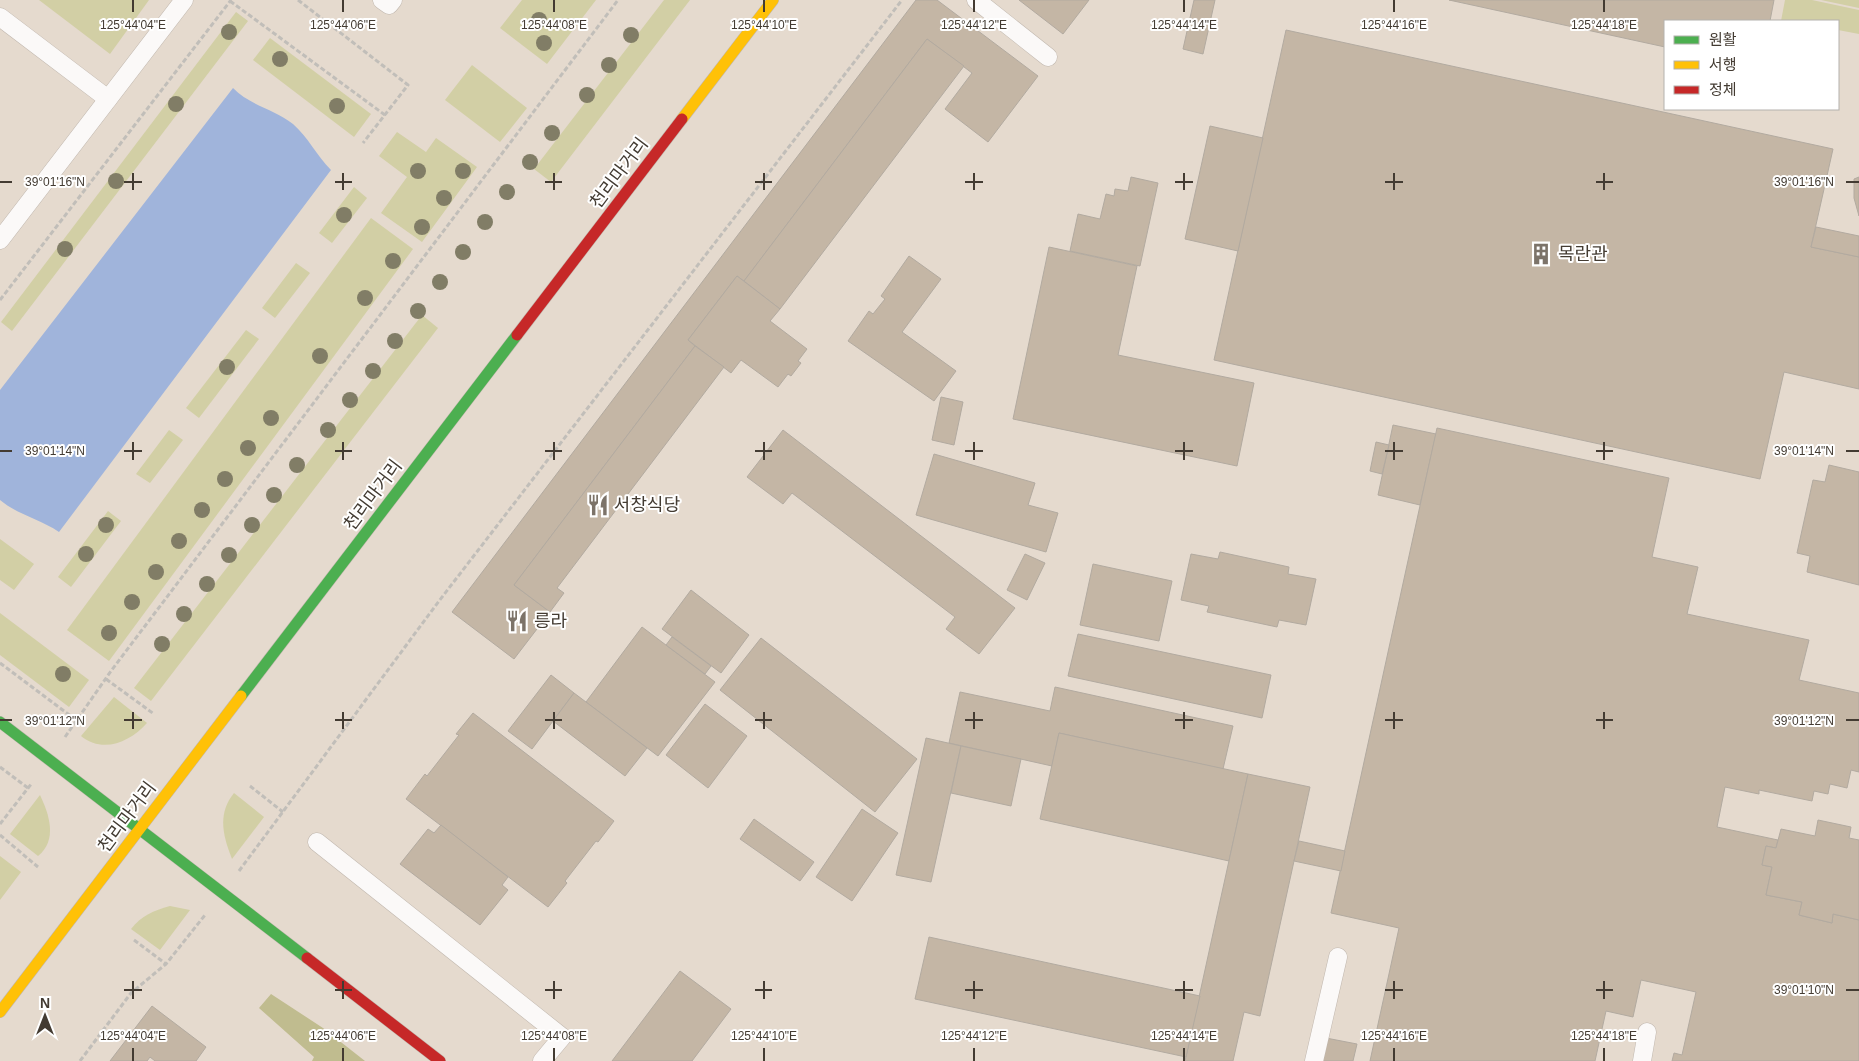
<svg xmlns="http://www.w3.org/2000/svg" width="1859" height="1061" viewBox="0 0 1859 1061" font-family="Helvetica,'Noto Sans KR',sans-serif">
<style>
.green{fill:#d2cfa5}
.forest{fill:#c0bc8f}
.water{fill:#a0b4db}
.building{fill:#c4b6a5;stroke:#b2aaa0}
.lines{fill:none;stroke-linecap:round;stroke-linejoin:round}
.lane-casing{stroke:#c0b7ae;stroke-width:19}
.fast-casing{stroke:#c0b7ae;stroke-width:12}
.slow-casing{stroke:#c0b7ae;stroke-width:12}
.jam-casing{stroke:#c0b7ae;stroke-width:12}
.path{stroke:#c1beb9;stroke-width:3;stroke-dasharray:5 2.5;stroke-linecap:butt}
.lane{stroke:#fbf9f8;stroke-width:18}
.fast{stroke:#4caf50;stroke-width:11}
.slow{stroke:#ffc107;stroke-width:11}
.jam{stroke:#c62828;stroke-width:11}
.tree{fill:#817d66}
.ticks{fill:none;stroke:#433b32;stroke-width:2}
.labels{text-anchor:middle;stroke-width:4;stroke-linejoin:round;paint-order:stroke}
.street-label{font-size:18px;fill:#433b32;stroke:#fff}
.poi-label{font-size:18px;fill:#433b32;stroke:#fff;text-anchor:start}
.ticks-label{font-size:12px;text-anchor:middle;fill:#433b32;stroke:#fff;stroke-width:4;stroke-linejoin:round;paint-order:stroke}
</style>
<rect width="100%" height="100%" fill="#e5dace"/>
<!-- green -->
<g class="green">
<polygon points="39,0 149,0 110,54"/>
<polygon points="522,0 596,0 547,64 500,28"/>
<polygon points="664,0 690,0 551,182 534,169"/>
<polygon points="1785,0 1812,0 1859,10 1859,34 1838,30 1838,21 1792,20 1791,21 1781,21"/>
<polygon points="1821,0 1859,0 1859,8"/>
<polygon points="236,12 248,21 12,331 1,322"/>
<polygon points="270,38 371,114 354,137 253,60"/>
<polygon points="472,65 527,108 500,142 445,100"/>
<polygon points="397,132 426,152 436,138 477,167 422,242 381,213 407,177 379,156"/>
<polygon points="354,187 367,198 332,243 319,233"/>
<polygon points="371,218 413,249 109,661 67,630"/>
<polygon points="296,263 310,273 275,318 262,308"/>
<polygon points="422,315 438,328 151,701 134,688"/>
<polygon points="246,330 259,339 199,418 186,408"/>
<polygon points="169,430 183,440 150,483 136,474"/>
<polygon points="108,511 121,521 71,587 58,577"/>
<polygon points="0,539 34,564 14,590 0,580"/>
<polygon points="0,613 89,680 69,707 0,655"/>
<path d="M114 697 147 723C130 742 103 754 81 736Z"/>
<path d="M234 793 264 817 232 859C223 836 217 814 234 793Z"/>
<path d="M40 795C49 814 58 840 38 856L10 834Z"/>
<polygon points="0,856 21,872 0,900"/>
<path d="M170 906 190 910 160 950 131 929C142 915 153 911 170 906Z"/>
</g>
<!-- forest -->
<polygon class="forest" points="271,994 323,1028 365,1061 312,1061 314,1057 259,1008"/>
<!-- water -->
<path class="water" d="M233 88C249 105 274 109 293 124 308 137 317 156 331 170L59 532C40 519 18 515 0 500V390Z"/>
<!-- building -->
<g class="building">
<polygon points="916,0 937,0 1038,76 988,142 945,109 972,73 927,39 744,281 737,276 688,340 695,346 514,585 550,612 514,659 452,612"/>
<polygon points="1019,0 1089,0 1063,34"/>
<polygon points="1194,0 1215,0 1203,54 1183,49"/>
<polygon points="1449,0 1774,0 1770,21 1665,21 1665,47"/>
<polygon points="1286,30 1833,149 1811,247 1859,257 1859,389 1784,372 1760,479 1214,360"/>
<polygon points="927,39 964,66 780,309 744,281"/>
<polygon points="1210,126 1263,138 1238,251 1185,239"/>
<polygon points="1131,177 1158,183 1140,266 1070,251 1078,214 1100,219 1106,194 1114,196 1115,189 1128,191"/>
<polygon points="1859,177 1859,216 1854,198 1854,179"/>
<polygon points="1816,227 1859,236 1859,257 1811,247"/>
<polygon points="1049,247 1137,266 1118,355 1254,383 1237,466 1013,419"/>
<polygon points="909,256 941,279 902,332 956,371 934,401 848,341 869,311 873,314 885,299 881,296"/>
<polygon points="737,276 780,309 770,321 807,349 798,361 801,363 791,376 788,374 778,387 741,360 731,373 688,340"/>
<polygon points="695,346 724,367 557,588 564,593 550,612 514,585"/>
<polygon points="941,397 963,402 954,445 932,440"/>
<polygon points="1393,425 1436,434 1420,505 1378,495"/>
<polygon points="1437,428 1669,478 1652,557 1698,567 1687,614 1809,640 1799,680 1859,693 1859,772 1851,770 1847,788 1830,784 1828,794 1814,791 1812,801 1759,790 1759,794 1725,787 1717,827 1778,840 1776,848 1766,846 1762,865 1772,867 1766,895 1802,902 1799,915 1832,923 1833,914 1859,920 1859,1061 1672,1061 1674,1053 1682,1055 1696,992 1641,980 1633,1017 1606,1011 1595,1061 1370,1061 1399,928 1331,913"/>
<polygon points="783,430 1015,608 979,654 946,629 955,617 792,493 783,504 747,477"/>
<polygon points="1376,442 1389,445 1382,474 1370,471"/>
<polygon points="934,454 1035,483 1028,505 1058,513 1046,552 916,515"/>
<polygon points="1829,465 1859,472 1859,585 1807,572 1810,556 1797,553 1813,480 1825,482"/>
<polygon points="1220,552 1289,567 1288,574 1316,579 1306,625 1279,620 1277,627 1207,612 1209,606 1181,600 1191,554 1218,559"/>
<polygon points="1025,554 1045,563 1027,600 1007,590"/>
<polygon points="1093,564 1172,581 1159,641 1080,625"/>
<polygon points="691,590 749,635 721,673 662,629"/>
<polygon points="642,627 715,682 658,756 586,702"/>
<polygon points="1078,634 1271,675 1262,718 1068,676"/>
<polygon points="672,637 711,666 705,674 666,645"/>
<polygon points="761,638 917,759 875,812 720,690"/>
<polygon points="551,675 574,693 532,749 508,731"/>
<polygon points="1055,687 1233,726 1223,769 1059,733 1052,766 949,743 960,692 1050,711"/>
<polygon points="574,693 647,748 625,776 553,721"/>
<polygon points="705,704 747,736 708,788 666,755"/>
<polygon points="473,713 614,821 598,842 596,841 565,881 567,883 548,907 406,799 425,774 427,776 459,735 456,734"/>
<polygon points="1059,733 1248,774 1229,861 1040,819"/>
<polygon points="926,738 961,746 931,882 896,875"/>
<polygon points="961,746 1021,759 1011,806 951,793"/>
<polygon points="1248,774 1310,787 1294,861 1260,1016 1244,1012 1233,1061 1185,1061"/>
<polygon points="862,809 898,833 852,901 816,877"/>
<polygon points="754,819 814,862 800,881 740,839"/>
<polygon points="1818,820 1851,827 1849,838 1859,840 1859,920 1833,914 1832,923 1799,915 1802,902 1766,895 1772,867 1762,865 1766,846 1776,848 1781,829 1815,836"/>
<polygon points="441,825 508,877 502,885 508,890 480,925 400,864 428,829 434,833"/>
<polygon points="1299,841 1345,851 1341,871 1294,861"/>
<polygon points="929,937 1200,996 1186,1057 915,999"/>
<polygon points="680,971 731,1009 692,1061 612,1061"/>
<polygon points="152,1006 206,1047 196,1061 155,1061 150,1057 147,1061 110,1061"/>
<polygon points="1326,1038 1357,1044 1353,1061 1321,1061"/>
</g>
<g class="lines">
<!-- lane casing -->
<g class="lane-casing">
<g id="lane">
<polyline points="382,0 389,5 393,0"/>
<polyline points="976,0 1048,57"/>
<polyline points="0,17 108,99"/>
<polyline points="0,240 184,0"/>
<polyline points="317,842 562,1037 542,1061"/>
<polyline points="1314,1061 1338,957"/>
<polyline points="1642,1061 1647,1032"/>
</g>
</g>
<!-- fast casing -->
<g class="fast-casing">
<g id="fast">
<polyline points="241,696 517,335"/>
<polyline points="0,722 307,958"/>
</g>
</g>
<!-- slow casing -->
<g class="slow-casing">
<g id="slow">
<polyline points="682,119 773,0"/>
<polyline points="0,1012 241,696"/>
</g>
</g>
<!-- jam casing -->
<g class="jam-casing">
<g id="jam">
<polyline points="517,335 682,119"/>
<polyline points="307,958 440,1061"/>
</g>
</g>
<!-- path -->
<g class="path">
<polyline points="298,0 408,85 363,143"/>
<polyline points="230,1 385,115"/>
<polyline points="0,300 231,0"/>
<polyline points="0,663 76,720"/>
<polyline points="106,679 154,714"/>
<polyline points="65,737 111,671 618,0"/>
<polyline points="0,767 28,788"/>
<polyline points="250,786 283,812"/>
<polyline points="0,824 32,783"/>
<polyline points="0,835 38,867"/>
<polyline points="239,871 439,601 902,0"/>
<polyline points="134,940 166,964"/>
<polyline points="80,1061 131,993 166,964 205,915"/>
</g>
<!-- lane -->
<use href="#lane" class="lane"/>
<!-- fast -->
<use href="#fast" class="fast"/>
<!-- slow -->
<use href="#slow" class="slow"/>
<!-- jam -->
<use href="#jam" class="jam"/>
</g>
<!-- trees -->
<g class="tree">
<circle cx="539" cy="20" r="8"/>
<circle cx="229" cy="32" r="8"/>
<circle cx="631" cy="35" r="8"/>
<circle cx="544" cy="43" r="8"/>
<circle cx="280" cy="59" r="8"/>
<circle cx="609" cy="65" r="8"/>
<circle cx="587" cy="95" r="8"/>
<circle cx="176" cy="104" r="8"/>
<circle cx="337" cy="106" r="8"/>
<circle cx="552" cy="133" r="8"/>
<circle cx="530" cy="162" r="8"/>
<circle cx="418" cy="171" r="8"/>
<circle cx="463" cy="171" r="8"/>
<circle cx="116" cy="181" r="8"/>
<circle cx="507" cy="192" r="8"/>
<circle cx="444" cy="198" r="8"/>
<circle cx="344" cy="215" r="8"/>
<circle cx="485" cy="222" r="8"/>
<circle cx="422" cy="227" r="8"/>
<circle cx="65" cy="249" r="8"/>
<circle cx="463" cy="252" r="8"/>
<circle cx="393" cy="261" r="8"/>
<circle cx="440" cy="282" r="8"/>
<circle cx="365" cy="298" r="8"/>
<circle cx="418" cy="311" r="8"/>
<circle cx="395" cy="341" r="8"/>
<circle cx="320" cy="356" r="8"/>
<circle cx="227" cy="367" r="8"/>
<circle cx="373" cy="371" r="8"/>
<circle cx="350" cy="400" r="8"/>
<circle cx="271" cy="418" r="8"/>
<circle cx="328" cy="430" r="8"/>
<circle cx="248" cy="448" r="8"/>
<circle cx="297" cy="465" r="8"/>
<circle cx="225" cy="479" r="8"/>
<circle cx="274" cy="495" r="8"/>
<circle cx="202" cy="510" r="8"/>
<circle cx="106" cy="525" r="8"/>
<circle cx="252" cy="525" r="8"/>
<circle cx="179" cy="541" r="8"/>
<circle cx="86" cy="554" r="8"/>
<circle cx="229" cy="555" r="8"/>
<circle cx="156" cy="572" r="8"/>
<circle cx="207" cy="584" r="8"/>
<circle cx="132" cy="602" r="8"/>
<circle cx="184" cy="614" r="8"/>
<circle cx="109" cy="633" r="8"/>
<circle cx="162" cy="644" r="8"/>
<circle cx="63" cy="674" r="8"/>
</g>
<!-- ticks -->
<path class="ticks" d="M133 0V12M343 0V12M554 0V12M764 0V12M974 0V12M1184 0V12M1394 0V12M1604 0V12M133 173V190M343 173V190M554 173V190M764 173V190M974 173V190M1184 173V190M1394 173V190M1604 173V190M0 182H12M124 182H142M335 182H352M545 182H562M755 182H772M965 182H983M1175 182H1193M1385 182H1403M1596 182H1613M1846 182H1859M133 442V460M343 442V460M554 442V460M764 442V460M974 442V460M1184 442V460M1394 442V460M1604 442V460M0 451H12M124 451H142M335 451H352M545 451H562M755 451H772M965 451H983M1175 451H1193M1385 451H1403M1596 451H1613M1846 451H1859M133 712V729M343 712V729M554 712V729M764 712V729M974 712V729M1184 712V729M1394 712V729M1604 712V729M0 720H12M124 720H142M335 720H352M545 720H562M755 720H772M965 720H983M1175 720H1193M1385 720H1403M1596 720H1613M1846 720H1859M133 981V999M343 981V999M554 981V999M764 981V999M974 981V999M1184 981V999M1394 981V999M1604 981V999M124 990H142M335 990H352M545 990H562M755 990H772M965 990H983M1175 990H1193M1385 990H1403M1596 990H1613M1846 990H1859M133 1048V1061M343 1048V1061M554 1048V1061M764 1048V1061M974 1048V1061M1184 1048V1061M1394 1048V1061M1604 1048V1061"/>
<!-- icons -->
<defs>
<g id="building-bare" transform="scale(1.725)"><path d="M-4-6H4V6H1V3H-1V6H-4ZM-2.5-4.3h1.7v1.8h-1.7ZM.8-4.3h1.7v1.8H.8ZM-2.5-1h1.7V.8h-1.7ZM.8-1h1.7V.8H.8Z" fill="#7c7369" stroke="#fff" stroke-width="2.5" paint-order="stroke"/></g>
<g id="restaurant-bare" transform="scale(1.725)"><path d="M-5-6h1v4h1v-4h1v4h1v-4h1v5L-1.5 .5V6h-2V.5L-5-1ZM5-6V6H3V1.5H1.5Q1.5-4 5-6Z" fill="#7c7369" stroke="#fff" stroke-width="2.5" paint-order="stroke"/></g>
</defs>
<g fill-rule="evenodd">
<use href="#building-bare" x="1541" y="254"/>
<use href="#restaurant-bare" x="598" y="505"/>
<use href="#restaurant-bare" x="517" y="621"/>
</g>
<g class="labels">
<!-- street labels -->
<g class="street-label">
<text transform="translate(619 173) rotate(-53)" y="6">천리마거리</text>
<text transform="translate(373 495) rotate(-53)" y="6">천리마거리</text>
<text transform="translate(127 817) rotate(-53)" y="6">천리마거리</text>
</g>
<!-- poi labels -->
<g class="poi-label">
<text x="1558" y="260">목란관</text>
<text x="614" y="511">서창식당</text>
<text x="534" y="627">릉라</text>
</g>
</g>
<g class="ticks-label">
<text x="133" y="29">125°44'04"E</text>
<text x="343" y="29">125°44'06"E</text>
<text x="554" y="29">125°44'08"E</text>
<text x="764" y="29">125°44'10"E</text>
<text x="974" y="29">125°44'12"E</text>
<text x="1184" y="29">125°44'14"E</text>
<text x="1394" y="29">125°44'16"E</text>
<text x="1604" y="29">125°44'18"E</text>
<text x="55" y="186">39°01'16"N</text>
<text x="1804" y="186">39°01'16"N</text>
<text x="55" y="455">39°01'14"N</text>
<text x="1804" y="455">39°01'14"N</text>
<text x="55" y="725">39°01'12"N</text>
<text x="1804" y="725">39°01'12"N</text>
<text x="1804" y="994">39°01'10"N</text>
<text x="133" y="1040">125°44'04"E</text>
<text x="343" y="1040">125°44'06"E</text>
<text x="554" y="1040">125°44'08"E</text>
<text x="764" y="1040">125°44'10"E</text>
<text x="974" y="1040">125°44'12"E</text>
<text x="1184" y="1040">125°44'14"E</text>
<text x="1394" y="1040">125°44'16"E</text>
<text x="1604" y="1040">125°44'18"E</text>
</g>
<!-- legend -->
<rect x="1664" y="20" width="175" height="90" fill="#ffffff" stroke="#b4b1ad"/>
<rect x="1674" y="36" width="25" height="8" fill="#4caf50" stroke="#b4b1ad"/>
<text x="1709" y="45" font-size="15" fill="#433b32">원활</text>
<rect x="1674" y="61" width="25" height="8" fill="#ffc107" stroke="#b4b1ad"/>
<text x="1709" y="70" font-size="15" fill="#433b32">서행</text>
<rect x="1674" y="86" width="25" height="8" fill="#c62828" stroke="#b4b1ad"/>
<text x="1709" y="95" font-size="15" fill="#433b32">정체</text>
<!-- north arrow -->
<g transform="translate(45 1016)" stroke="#ffffff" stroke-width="4" paint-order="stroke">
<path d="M0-4L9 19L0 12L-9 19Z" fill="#433b32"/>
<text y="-8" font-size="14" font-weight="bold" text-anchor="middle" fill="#433b32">N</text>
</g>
</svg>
